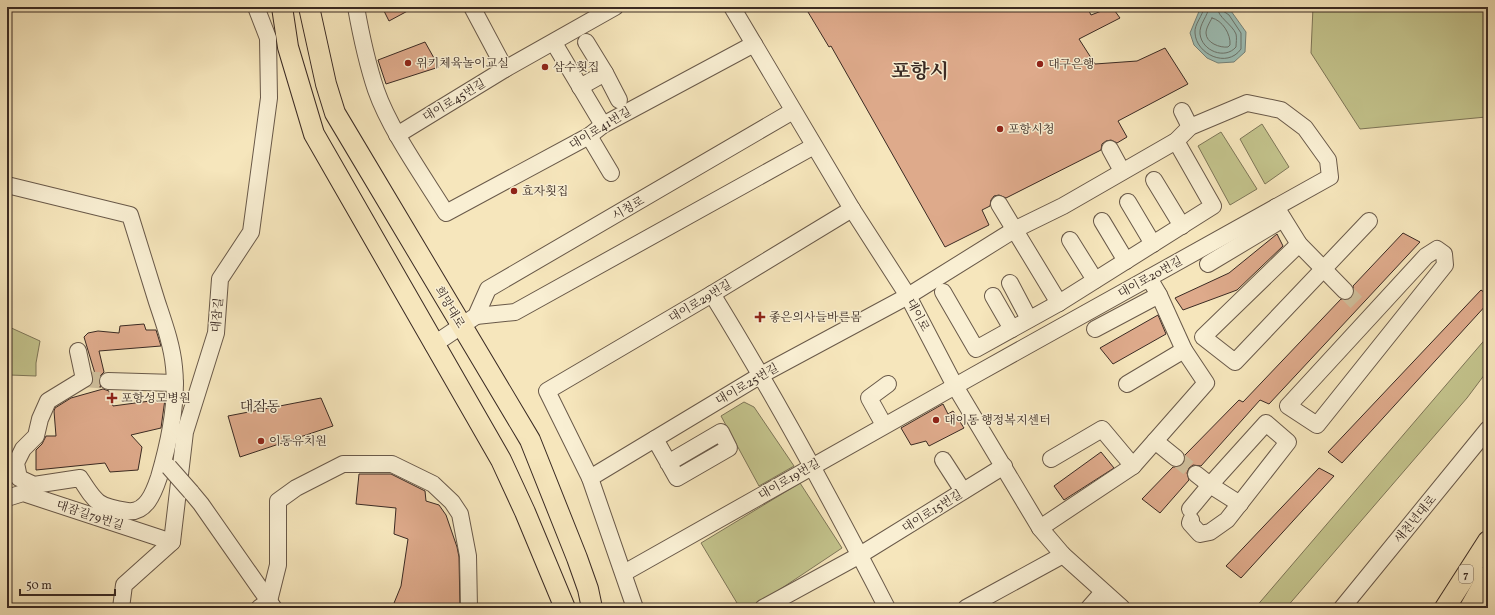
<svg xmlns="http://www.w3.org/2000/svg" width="1495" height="615" viewBox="0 0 1495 615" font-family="Vollkorn,'Noto Serif KR',serif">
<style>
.green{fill:#c3c38c;stroke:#7e7658}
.water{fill:#9dbeb5;stroke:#75837b}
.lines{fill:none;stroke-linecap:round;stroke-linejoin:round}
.shore{stroke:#6c746c;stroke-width:1}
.building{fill:#deaa8b;stroke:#3a2a23}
.minor-tunnel{stroke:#d0c09d;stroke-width:16;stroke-dasharray:16 8;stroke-linecap:butt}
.minor-casing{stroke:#695949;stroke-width:18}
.major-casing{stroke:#3a2a23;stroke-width:22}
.minor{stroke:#f9efd3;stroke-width:16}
.major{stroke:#f6e6bc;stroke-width:20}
.minor-bridge-casing{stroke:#695949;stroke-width:18;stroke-linecap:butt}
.minor-bridge{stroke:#f9efd3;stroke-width:16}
.poi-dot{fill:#8f2418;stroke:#f9efd3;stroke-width:1.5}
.labels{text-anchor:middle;stroke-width:3;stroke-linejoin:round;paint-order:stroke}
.shield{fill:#f9efd3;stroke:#736558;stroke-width:1}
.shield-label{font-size:11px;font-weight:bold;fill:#3a2a23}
.poi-label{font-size:12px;fill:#3a2a23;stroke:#f9efd3;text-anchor:start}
.street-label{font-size:12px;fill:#3a2a23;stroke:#f9efd3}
.quarter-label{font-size:14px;fill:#3a2a23;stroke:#f9efd3}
.town-label{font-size:20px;font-weight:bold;fill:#3a2a23;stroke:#f9efd3}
</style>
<rect width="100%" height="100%" fill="#f6e6bc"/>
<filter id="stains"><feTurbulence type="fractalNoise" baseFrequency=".005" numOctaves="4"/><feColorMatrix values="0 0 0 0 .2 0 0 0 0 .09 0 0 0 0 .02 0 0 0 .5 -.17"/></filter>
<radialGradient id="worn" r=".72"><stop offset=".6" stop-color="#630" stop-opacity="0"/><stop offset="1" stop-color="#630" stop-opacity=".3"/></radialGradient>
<!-- green -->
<g class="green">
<polygon points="1313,7 1488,7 1488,115 1486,117 1360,129 1311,53"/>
<polygon points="1262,124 1289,167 1265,184 1240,139"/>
<polygon points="1221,132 1257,189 1230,205 1198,146"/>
<polygon points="7,326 40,341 36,363 36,376 10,375 7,378"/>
<polygon points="1488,336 1488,370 1467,398 1286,608 1255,608"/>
<polygon points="744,402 754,407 794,466 759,486 721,416"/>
<polygon points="800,483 842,548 752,608 740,608 701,543"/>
</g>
<!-- water -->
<polygon class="water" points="1205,7 1223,7 1231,11 1246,32 1245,52 1234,62 1218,63 1207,58 1194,45 1190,33 1200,9"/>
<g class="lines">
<!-- shore -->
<g class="shore">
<path d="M1204 7C1203 16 1194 24 1195 33 1196 54 1227 69 1241 49V33L1229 15 1223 11 1222 7"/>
<path d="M1209 7C1208 16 1199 24 1200 34 1202 51 1225 60 1236 47 1236 43 1237 38 1236 34 1232 24 1218 18 1217 7"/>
<path d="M1212 18C1222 20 1231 34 1230 45L1228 47C1220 48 1206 43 1206 33 1206 28 1210 22 1212 18Z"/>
</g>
</g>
<!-- building -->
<g class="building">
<polygon points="382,7 415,7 389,21"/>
<polygon points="805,7 1087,7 1091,15 1112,7 1120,18 1079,39 1095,64 1137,61 1165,48 1188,84 1118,121 1127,137 1117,143 1111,140 1106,141 1102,144 1101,150 1006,198 999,195 994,196 991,200 990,206 982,210 989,225 945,247 831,46 829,47"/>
<polygon points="425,42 439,67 386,84 378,60"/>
<polygon points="1403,233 1420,242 1269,404 1260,400 1201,466 1193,465 1189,468 1187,473 1189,480 1160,513 1142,499 1173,467 1179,467 1183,464 1185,455 1239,400 1243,402 1341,299 1347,300 1352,297 1354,293 1353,286"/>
<polygon points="1277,234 1283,246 1237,290 1183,310 1175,298 1229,273"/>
<polygon points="1481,290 1488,295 1488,303 1342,463 1328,452"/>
<polygon points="1158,315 1166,334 1113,364 1100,348"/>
<polygon points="144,324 146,330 156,330 161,346 99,351 104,372 100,376 99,381 101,387 99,387 84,337 88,333 98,331 119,333 120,326"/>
<polygon points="103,389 109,391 113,406 165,399 161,428 131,435 142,447 138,470 110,472 105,463 36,470 36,450 42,444 46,436 56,436 54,411 55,408 71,398"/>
<polygon points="321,398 333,426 240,457 228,416"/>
<polygon points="943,404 948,414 953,411 964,428 929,446 926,441 911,445 901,428"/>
<polygon points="1101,452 1114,468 1064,500 1054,486"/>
<polygon points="1319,468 1334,476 1241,578 1226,566"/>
<polygon points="359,474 391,474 425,491 426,501 439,505 446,515 457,547 459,557 460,608 392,608 401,586 408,539 394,534 396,508 356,504"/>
</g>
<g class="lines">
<!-- minor-tunnel -->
<g class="minor-tunnel">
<polyline points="1345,291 1361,307"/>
<polyline points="84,379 108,381"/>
<polyline points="1176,458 1196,474"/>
</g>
<!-- minor casing -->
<g class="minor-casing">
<g id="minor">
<path d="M356 7C361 35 367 63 376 90 390 130 423 176 446 213L589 136 603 125 754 44"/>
<polyline points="472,7 505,69"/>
<polyline points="732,7 852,209 908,296 955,386 1040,528 1063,555 1122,608"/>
<polyline points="554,43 603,125"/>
<polyline points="605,73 619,100"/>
<polyline points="580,87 605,73 586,42"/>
<polyline points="1182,111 1190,127"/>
<polyline points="397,135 505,69 615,7"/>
<polyline points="589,136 611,173"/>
<polyline points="1110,149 1122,171"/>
<polyline points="1154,180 1182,226"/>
<path d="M7 185 130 215C139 244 148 273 157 302 164 323 172 345 174 367 178 403 169 443 159 477 154 492 146 514 127 511 97 506 96 503 80 478L34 485 19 478 16 463 23 449 36 436 40 419 48 401 84 379 78 351"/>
<polyline points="1128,202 1153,244"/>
<polyline points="999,204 1059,303"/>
<polyline points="1276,207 1299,244 1345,291"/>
<polyline points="1102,221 1126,261"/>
<polyline points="1070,240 1095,280"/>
<polyline points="1299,244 1203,337 1235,362 1369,221"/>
<polygon points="1437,249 1444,254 1445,265 1317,425 1288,406 1426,256"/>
<polyline points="1208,264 1283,219"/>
<polyline points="1010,283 1029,319"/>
<polyline points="943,292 976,349 1059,303 1213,206 1176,141"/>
<path d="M712 294C775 396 832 501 887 608"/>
<polyline points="1159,295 1184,350"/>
<polyline points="993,296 1012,329"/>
<polyline points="476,316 515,312 814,146"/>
<polyline points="1095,329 1159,295 1149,278"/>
<polyline points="433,345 476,316 488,289 793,111"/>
<polyline points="108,381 175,383"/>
<polyline points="884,425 869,398 888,384"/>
<polyline points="655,439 677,478 729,448 721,432 668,463"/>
<polyline points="1155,441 1176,458"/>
<polyline points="1051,459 1102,429 1133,466"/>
<polyline points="943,460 963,491"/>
<polyline points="590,478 761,375 908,296 1014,230 1063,206 1176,141 1190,127 1247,103 1281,110 1305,128 1328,160 1330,177 973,376 624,573"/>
<polyline points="191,492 201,504 273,607"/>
<polyline points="7,498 23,493 172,542"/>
<polyline points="1190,509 1210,485 1240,504"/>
<polyline points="1191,520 1190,523 1200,534 1210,532 1227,520 1288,442 1266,423 1210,485 1196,474"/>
<polyline points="1040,528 1133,466 1206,383 1184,350 1127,384"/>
<polyline points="121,608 124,585 172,542 185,432 216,333 220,279 251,232 269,98 268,38 256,7"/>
<polyline points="259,608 269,601 278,565 278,501 296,488 343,464 392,464 433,484 452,502 460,514 468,556 469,608"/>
<polyline points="635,608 590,478 547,391 712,294 852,209"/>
<polyline points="763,608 860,555 1004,466"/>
<polyline points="966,608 1063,555"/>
<polyline points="1089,608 1103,592"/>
<polyline points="1342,608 1488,429"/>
</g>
</g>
<!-- major casing -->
<g class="major-casing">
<g id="major">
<polyline points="282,7 288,47 314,134 501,460 525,512 565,608"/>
<polyline points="309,7 326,84 335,113 530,440 577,558 588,589 592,608"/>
<polyline points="1445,608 1488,541"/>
<polyline points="1470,608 1488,576"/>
</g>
</g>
<!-- minor -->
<use href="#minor" class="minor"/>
<!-- major -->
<use href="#major" class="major"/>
<!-- minor-bridge casing -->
<g class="minor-bridge-casing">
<polyline id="minor-bridge" points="169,467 191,492"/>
</g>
<!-- minor-bridge -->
<use href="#minor-bridge" class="minor-bridge"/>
</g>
<!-- markers -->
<g class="poi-dot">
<circle cx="408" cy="63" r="4"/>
<circle cx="1040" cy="64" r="4"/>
<circle cx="545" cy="67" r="4"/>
<circle cx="1000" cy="129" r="4"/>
<circle cx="514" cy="191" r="4"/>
<path d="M758 311h4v4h4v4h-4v4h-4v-4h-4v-4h4z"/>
<path d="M110 392h4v4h4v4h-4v4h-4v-4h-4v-4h4z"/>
<circle cx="936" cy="420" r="4"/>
<circle cx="261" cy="441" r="4"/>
</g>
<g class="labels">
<!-- shield labels -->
<rect class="shield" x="1459" y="565" width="14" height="18" rx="3"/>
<g class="shield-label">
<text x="1466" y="578">7</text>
</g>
<!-- poi labels -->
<g class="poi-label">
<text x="416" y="67">위키체육놀이교실</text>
<text x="1048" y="68">대구은행</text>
<text x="553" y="71">삼수횟집</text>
<text x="1008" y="133">포항시청</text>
<text x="522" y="195">효자횟집</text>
<text x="769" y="321">좋은의사들바른몸</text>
<text x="121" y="402">포항성모병원</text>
<text x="944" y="424">대이동 행정복지센터</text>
<text x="269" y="445">이동유치원</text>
</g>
<!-- street labels -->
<g class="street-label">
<text transform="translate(454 100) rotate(-31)" y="4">대이로45번길</text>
<text transform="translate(600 128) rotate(-31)" y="4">대이로41번길</text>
<text transform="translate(628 208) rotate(-30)" y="4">시청로</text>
<text transform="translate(1150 277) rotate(-29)" y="4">대이로20번길</text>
<text transform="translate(700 301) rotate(-31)" y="4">대이로29번길</text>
<text transform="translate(450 307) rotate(59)" y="4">희망대로</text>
<text transform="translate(217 315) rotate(-85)" y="4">대잠길</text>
<text transform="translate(918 315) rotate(62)" y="4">대이로</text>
<text transform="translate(747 384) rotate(-30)" y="4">대이로25번길</text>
<text transform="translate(789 479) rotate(-30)" y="4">대이로19번길</text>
<text transform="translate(932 511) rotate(-32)" y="4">대이로15번길</text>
<text transform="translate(90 515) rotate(18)" y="4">대잠길79번길</text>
<text transform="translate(1415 519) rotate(-50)" y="4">새천년대로</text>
</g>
<!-- quarter labels -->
<g class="quarter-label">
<text x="260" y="411">대잠동</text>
</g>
<!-- town labels -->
<g class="town-label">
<text x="920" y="78">포항시</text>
</g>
</g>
<!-- margin -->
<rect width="1495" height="615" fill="none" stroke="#f6e6bc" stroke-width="24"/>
<rect x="8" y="8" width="1479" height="599" fill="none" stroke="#3a2a23" stroke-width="2"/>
<rect x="12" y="12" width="1471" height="591" fill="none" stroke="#3a2a23"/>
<!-- scale -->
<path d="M20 589v6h95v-6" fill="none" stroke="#3a2a23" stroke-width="2"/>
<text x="26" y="589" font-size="12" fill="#3a2a23" stroke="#f9efd3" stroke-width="3" paint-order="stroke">50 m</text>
<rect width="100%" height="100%" filter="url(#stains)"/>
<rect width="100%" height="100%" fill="url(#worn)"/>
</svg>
